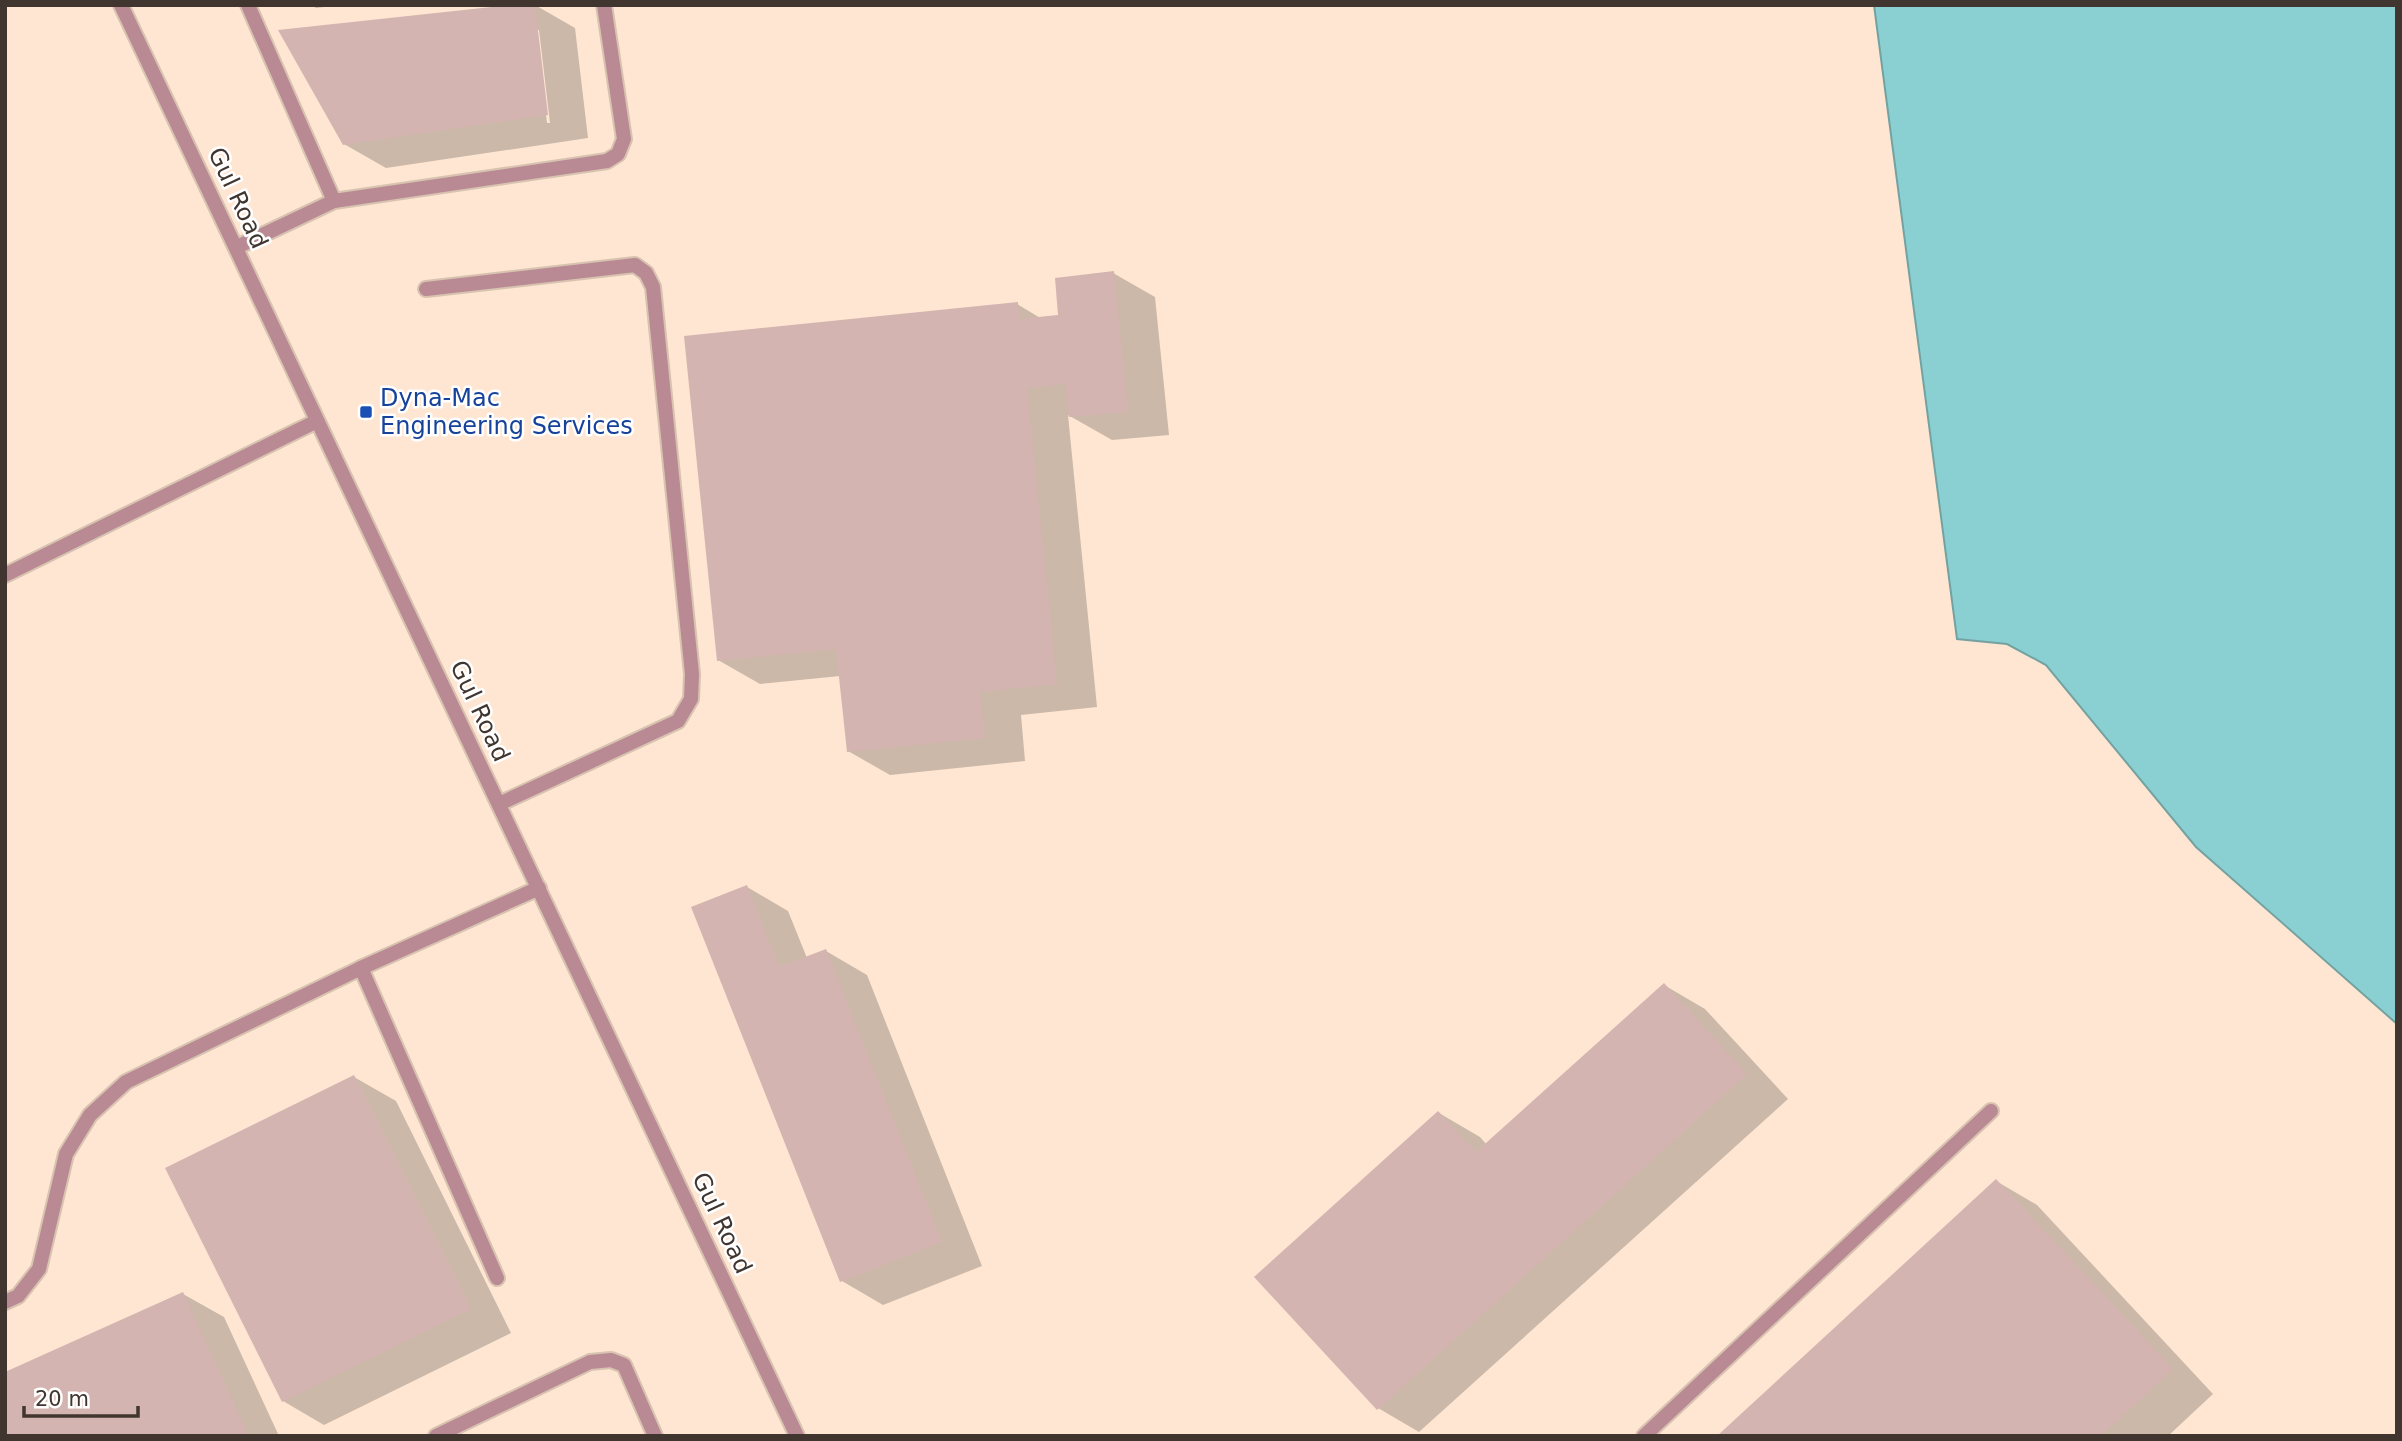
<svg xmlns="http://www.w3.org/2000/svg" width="2402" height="1441" viewBox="0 0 2402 1441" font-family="'DejaVu Sans',sans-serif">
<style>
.water{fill:#8ad0d2;stroke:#74a2a1;stroke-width:2}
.shadow{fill:#0003;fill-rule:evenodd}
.building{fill:#d4b4b0}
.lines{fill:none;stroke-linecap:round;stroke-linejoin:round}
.lane-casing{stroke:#d8c3b1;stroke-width:18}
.street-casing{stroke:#d8c3b1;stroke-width:18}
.lane{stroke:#b98a93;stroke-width:14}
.street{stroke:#b98a93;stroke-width:14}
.transit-dot{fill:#1a4fb4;stroke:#fff;stroke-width:2.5}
.labels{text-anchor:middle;stroke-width:5;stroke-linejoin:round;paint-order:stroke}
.street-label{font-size:24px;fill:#40362f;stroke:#fff}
.transit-label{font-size:24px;fill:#164399;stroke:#fff;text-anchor:start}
</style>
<rect width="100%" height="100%" fill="#fee6d2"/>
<!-- water -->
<polygon class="water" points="1874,5 2397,5 2397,1024 2196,847 2046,665 2007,644 1957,639"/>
<!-- shadow -->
<g class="shadow">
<polygon points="311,5 342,5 316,8"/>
<path d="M527 5H535L575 28 588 138 386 168 344 144ZM536 30H539L550 123H547Z"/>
<polygon points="1113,273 1155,297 1169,435 1112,440 1068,415 1097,707 1021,715 1025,761 890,775 848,751 840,676 760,684 718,660 1017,304 1042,319 1060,316"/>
<polygon points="747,887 788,911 807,958 826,951 867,975 982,1266 883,1305 842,1281"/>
<polygon points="1664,985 1705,1009 1788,1099 1419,1432 1378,1408 1439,1113 1480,1137 1487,1145"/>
<polygon points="354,1077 396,1101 511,1333 324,1425 283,1401"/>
<polygon points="1996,1181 2037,1205 2213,1394 2168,1436 1720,1436"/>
<polygon points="183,1294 224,1317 279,1436 5,1436"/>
</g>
<!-- building -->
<g class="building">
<polygon points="510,5 535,5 548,115 343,145 278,30"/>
<polygon points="1114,271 1128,412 1069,417 1065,384 1027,388 1057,684 980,692 985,738 847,752 836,649 717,661 684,336 1018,302 1019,319 1058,315 1055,278"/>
<polygon points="747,885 779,967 826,949 942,1242 840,1282 691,907"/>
<polygon points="1664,983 1747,1074 1377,1410 1254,1277 1438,1111 1476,1152"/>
<polygon points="354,1075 471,1309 282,1402 165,1168"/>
<polygon points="1996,1179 2173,1369 2101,1436 1717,1436"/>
<polygon points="183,1292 249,1436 5,1436 5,1372"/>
</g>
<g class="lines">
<!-- lane casing -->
<g class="lane-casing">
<g id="lane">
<polyline points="248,5 334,201"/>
<polyline points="237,247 334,201 607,161 618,154 624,139 604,5"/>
<polyline points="426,289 635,265 646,273 653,287 692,674 691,699 678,721 499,804"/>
<polyline points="5,575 317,421"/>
<polyline points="361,968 497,1278"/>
<polyline points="5,1302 18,1296 39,1269 66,1154 90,1115 126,1082 361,968 539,888"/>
<polyline points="436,1436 590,1362 611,1360 624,1365 655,1436"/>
<polyline points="1644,1436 1991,1111"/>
</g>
</g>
<!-- street casing -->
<g class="street-casing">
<polyline id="street" points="121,5 797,1436"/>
</g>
<!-- lane -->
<use href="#lane" class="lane"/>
<!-- street -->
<use href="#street" class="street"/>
</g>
<!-- markers -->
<rect class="transit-dot" x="359" y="405" width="14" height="14" rx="3.5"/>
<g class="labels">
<!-- street labels -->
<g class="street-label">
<text transform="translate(238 198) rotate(65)" y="8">Gul Road</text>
<text transform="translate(480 711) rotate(65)" y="8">Gul Road</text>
<text transform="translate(722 1223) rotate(65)" y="8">Gul Road</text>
</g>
<!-- transit labels -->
<g class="transit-label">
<text x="380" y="406">Dyna-Mac<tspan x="380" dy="28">Engineering Services</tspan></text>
</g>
</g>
<!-- border -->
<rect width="2402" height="1441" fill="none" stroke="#40362f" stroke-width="14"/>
<!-- scale -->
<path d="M24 1406v10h114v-10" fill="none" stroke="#40362f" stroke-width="3.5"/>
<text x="35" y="1406" font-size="21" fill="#40362f" stroke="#ffffff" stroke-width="5" paint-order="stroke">20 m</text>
</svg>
